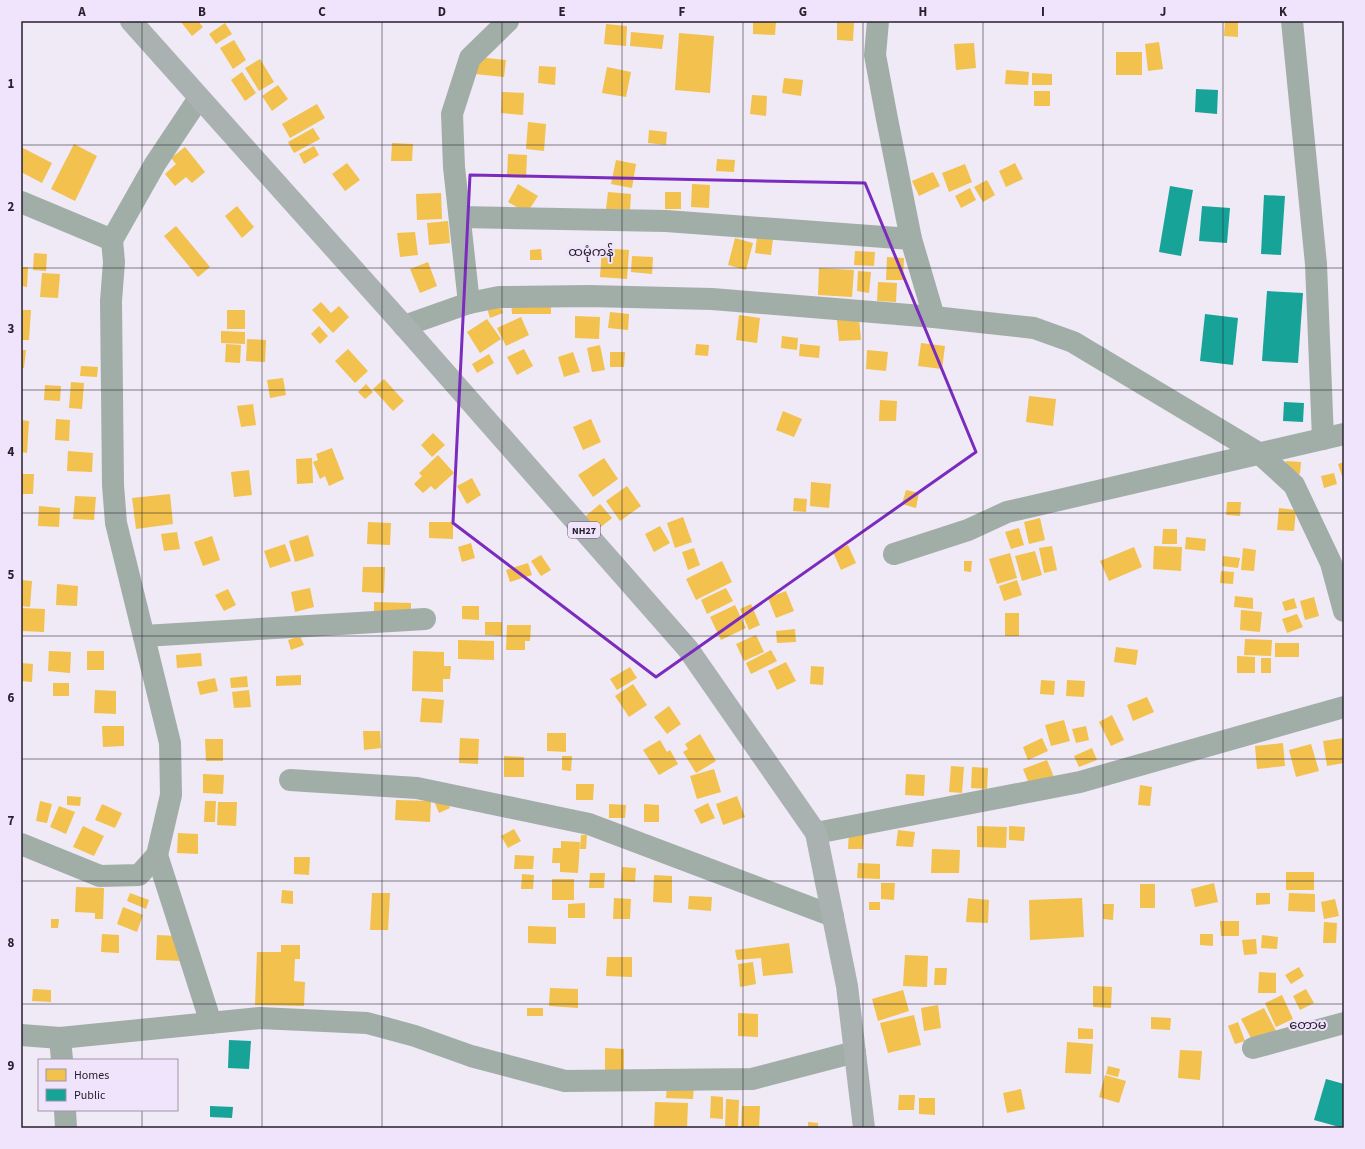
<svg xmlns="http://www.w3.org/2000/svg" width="1365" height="1149" viewBox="0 0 1365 1149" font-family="'Source Sans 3','Noto Sans Myanmar',sans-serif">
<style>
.homes{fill:#f2c14e}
.public{fill:#17a398}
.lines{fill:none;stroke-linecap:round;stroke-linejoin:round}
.minor{stroke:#a1aea7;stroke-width:22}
.highway{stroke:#a9b2b1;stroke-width:22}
.marked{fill:none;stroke:#7b2cbf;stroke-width:3;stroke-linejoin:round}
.grid{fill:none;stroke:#27212d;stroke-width:1;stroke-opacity:0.55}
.labels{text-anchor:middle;stroke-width:4;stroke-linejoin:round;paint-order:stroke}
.shield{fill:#f0e3fc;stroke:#635b6b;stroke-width:1}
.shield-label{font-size:10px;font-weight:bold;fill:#27212d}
.quarter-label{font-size:13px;fill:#27212d;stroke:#f0e3fc}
.neatline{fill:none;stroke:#27212d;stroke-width:1.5}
.grid-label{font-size:13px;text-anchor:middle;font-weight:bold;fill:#27212d}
</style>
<rect width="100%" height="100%" fill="#f0e9f6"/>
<!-- homes -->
<g class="homes">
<polygon points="182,21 198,21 203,27 192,36 181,22"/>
<polygon points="753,21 776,21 775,35 753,34"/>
<polygon points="1225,21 1238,21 1238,37 1224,36"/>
<polygon points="837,22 854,23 853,41 837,40"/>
<polygon points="225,23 232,34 216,44 209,34"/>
<polygon points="606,24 627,26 626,46 604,44"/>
<polygon points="631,32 664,35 662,49 630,46"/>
<polygon points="679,33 714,36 710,93 675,90"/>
<polygon points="234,40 246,60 233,69 220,48"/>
<polygon points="1159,42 1163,69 1148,71 1145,44"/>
<polygon points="974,43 976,68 956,70 954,44"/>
<rect x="1116" y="52" width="26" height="23"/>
<polygon points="477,57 506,60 504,77 475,74"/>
<polygon points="260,59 274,82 259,91 245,68"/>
<polygon points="539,66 556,67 555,85 538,83"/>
<polygon points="607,67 631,72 626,97 602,93"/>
<polygon points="1006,70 1029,72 1028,85 1005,84"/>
<polygon points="242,72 256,93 245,101 231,80"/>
<polygon points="1032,73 1052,74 1052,85 1032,85"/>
<polygon points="784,78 803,80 801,96 782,93"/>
<polygon points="278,85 288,99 272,111 262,96"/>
<rect x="1034" y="91" width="16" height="15"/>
<polygon points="502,92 524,93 523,115 501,113"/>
<polygon points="752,95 767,96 766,116 750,114"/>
<polygon points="317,104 325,118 290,138 282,124"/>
<polygon points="528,122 546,124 544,151 526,149"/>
<polygon points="313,128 320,139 294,153 288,142"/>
<polygon points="649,130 667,132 666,145 648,143"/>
<polygon points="392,143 413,144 412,161 391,161"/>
<polygon points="74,144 97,156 75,201 51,189"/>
<polygon points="314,146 319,155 304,164 299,154"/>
<polygon points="21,147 52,163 42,183 21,172"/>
<polygon points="185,147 205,172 192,183 186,177 175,186 165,174 176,164 171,158"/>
<polygon points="508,154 527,155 526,178 507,177"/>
<polygon points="717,159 735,160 734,172 716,171"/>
<polygon points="616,160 636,164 632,188 611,184"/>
<polygon points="347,163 360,180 345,191 332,174"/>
<polygon points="1015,163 1023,179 1006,187 999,171"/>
<polygon points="965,164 972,182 949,192 942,173"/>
<polygon points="933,172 940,186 919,196 912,181"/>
<polygon points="987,180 995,195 983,202 974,187"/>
<polygon points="518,184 538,196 527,213 508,202"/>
<polygon points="692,184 710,185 709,208 691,207"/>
<polygon points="970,188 976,200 961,208 955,196"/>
<polygon points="608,192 631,194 630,210 606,209"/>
<rect x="665" y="192" width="16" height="17"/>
<polygon points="441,193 442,219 417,220 416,194"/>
<polygon points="237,206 254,227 242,238 225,216"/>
<polygon points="448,221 450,243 429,245 427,223"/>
<polygon points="176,226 210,267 198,277 164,236"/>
<polygon points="415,232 418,255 400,257 397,233"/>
<polygon points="757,237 773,239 771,255 755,253"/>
<polygon points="735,238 753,243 746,270 728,265"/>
<polygon points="602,248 629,250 627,279 600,277"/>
<polygon points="541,249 542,260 530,260 530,250"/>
<polygon points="855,251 875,252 874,266 854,265"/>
<polygon points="34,253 47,254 46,271 33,270"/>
<polygon points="632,256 653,257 652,274 631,272"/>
<polygon points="887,257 904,258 903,280 886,280"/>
<polygon points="428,262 437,286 420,293 410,269"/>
<polygon points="21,267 28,267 27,287 21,286"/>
<polygon points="819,268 854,270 852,297 818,295"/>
<polygon points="858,271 871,272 869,293 857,291"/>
<polygon points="42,273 60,274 58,298 40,297"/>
<polygon points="878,282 897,283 896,302 877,301"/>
<polygon points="511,300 551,300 551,314 512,314"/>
<polygon points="499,301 503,313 490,318 486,305"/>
<polygon points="321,302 331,313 339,306 349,317 333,333 312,310"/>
<polygon points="21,310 31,310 29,340 21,340"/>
<rect x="227" y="310" width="18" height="19"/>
<polygon points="610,312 629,314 628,330 608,328"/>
<polygon points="739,315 760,318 757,343 736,340"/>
<polygon points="575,316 600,317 599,339 575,338"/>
<polygon points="521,317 529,335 506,346 497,328"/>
<polygon points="859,318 861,340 839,341 837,320"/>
<polygon points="487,319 501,339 480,353 467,332"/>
<polygon points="319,326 328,336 320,344 311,334"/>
<polygon points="221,331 245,332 245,344 221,343"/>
<polygon points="782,336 798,338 797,350 781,348"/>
<polygon points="247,339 266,340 265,362 246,361"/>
<polygon points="921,343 945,346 942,369 918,366"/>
<polygon points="226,344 241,345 240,363 225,362"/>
<polygon points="696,344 709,345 708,356 695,355"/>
<polygon points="800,344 820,346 819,358 799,356"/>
<polygon points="600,345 605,370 592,372 587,348"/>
<polygon points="348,349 368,371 355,383 335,361"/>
<polygon points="524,349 533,366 517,375 507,357"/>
<polygon points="21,350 26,350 24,368 21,368"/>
<polygon points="867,350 888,352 886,371 866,369"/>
<polygon points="573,352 580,372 564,377 558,357"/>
<polygon points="610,352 625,352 624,367 610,367"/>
<polygon points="489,354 494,363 477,373 472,364"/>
<polygon points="81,366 98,367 97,377 80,376"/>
<polygon points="283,378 286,395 270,398 267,380"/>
<polygon points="384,379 404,401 393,411 373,389"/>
<polygon points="71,382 84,383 82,409 69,408"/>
<polygon points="366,384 373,392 365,399 358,392"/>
<polygon points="45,385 61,386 60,401 44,400"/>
<polygon points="1029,396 1056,399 1053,426 1026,422"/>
<polygon points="880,400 897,401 896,421 879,421"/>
<polygon points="253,404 256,425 241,427 237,406"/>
<polygon points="783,411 802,419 794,437 776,430"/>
<polygon points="56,419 70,420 69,441 55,440"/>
<polygon points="591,419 601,442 583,450 573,427"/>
<polygon points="21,420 29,421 27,453 21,452"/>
<polygon points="433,433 445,445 432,457 421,445"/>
<polygon points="332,448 344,479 329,486 325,476 320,479 313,462 318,460 316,454"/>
<polygon points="68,451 93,453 92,472 67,471"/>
<polygon points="438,455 454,473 435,490 431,486 423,493 414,484 422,476 419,473"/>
<polygon points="312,458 313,483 297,484 296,459"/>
<polygon points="604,458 618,479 593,497 578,475"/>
<polygon points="1286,461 1301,462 1300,474 1285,472"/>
<polygon points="1344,462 1344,482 1338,464"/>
<polygon points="249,470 252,495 234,497 231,472"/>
<polygon points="1334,473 1337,484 1324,488 1321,476"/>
<polygon points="21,474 34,474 33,494 21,494"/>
<polygon points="472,478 481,495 467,504 457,486"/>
<polygon points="811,482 831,484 829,508 810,506"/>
<polygon points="627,486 641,506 620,521 606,501"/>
<polygon points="906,490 919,493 916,508 902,504"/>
<polygon points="170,494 173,524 136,529 132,498"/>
<polygon points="75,496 96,497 94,520 73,519"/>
<polygon points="794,498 807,499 806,512 793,511"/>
<polygon points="1227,502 1241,502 1240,516 1226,515"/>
<polygon points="600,504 612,518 592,534 581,520"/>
<polygon points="39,506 60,508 59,527 38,526"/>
<polygon points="1279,508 1296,510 1294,531 1277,530"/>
<polygon points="683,517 692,542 675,548 667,523"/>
<polygon points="1040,518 1045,540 1029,544 1024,522"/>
<polygon points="368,522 391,523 390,545 367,544"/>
<polygon points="429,522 453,522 453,539 429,538"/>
<polygon points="660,526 670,543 654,552 645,534"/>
<polygon points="1019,528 1024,545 1011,549 1005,532"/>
<polygon points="1163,529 1177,529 1177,544 1162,544"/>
<polygon points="177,532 180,549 164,551 161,534"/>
<polygon points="308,535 314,556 295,562 289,541"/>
<polygon points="212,536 220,560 203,566 194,542"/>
<polygon points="1186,537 1206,539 1205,551 1185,549"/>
<polygon points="471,543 475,558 462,562 458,547"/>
<polygon points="285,544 291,561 270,568 264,551"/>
<polygon points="848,545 856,563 841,570 833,552"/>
<polygon points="1052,546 1057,570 1044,573 1039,548"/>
<polygon points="1154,546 1182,547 1181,571 1153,569"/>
<polygon points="1134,547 1142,567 1109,581 1100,561"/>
<polygon points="694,548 700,565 688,570 682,552"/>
<polygon points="1243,548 1256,550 1254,571 1241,570"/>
<polygon points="1035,551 1042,575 1022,581 1015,556"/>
<polygon points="1010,553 1017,578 997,584 989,559"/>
<polygon points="541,555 551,570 541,576 531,561"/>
<polygon points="1223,556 1240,558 1238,568 1222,566"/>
<polygon points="722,561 732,582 696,600 686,579"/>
<polygon points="964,561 972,561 971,572 964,571"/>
<polygon points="528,563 532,575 510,582 506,570"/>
<polygon points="363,567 385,567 384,593 362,592"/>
<polygon points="1221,571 1234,572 1233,584 1220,583"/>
<polygon points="21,580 32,581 30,607 21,606"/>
<polygon points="1017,580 1022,595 1004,601 999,586"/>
<polygon points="57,584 78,586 77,606 56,605"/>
<polygon points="310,588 314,607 295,612 291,592"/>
<polygon points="726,588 733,601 707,614 701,600"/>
<polygon points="228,589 236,605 224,611 215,595"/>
<polygon points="786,591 794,611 776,618 768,598"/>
<polygon points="1235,596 1253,598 1253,609 1234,607"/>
<polygon points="1314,597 1319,616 1305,620 1300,601"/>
<polygon points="1294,598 1297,608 1285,611 1282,602"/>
<polygon points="374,602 411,603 411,616 374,616"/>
<polygon points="751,604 760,625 749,630 740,609"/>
<polygon points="735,605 746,628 721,640 710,617"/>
<polygon points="462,606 479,606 479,620 462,619"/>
<polygon points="21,608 45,609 44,632 21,631"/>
<polygon points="1241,610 1262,612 1260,632 1240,630"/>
<rect x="1005" y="613" width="14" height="23"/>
<polygon points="1297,614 1303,627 1287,633 1282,619"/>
<polygon points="485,622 502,622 502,636 485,635"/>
<polygon points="507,625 531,625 530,641 525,641 525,650 506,650"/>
<polygon points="795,629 796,642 777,643 776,631"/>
<polygon points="756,635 764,652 744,661 736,644"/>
<polygon points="300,636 304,645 291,650 288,640"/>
<polygon points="1245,639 1272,640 1271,656 1244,655"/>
<polygon points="458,640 494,641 494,660 458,659"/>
<rect x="1275" y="643" width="24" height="14"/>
<polygon points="1116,647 1138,650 1136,665 1114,662"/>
<polygon points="771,650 777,661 751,674 746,663"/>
<polygon points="49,651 71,652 70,673 48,671"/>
<rect x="87" y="651" width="17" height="19"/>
<polygon points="413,651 444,652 444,666 451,666 450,679 443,679 443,692 412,691"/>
<polygon points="201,653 202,666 177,668 176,655"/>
<polygon points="1237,656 1255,657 1255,673 1237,673"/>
<rect x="1261" y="658" width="10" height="15"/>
<polygon points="786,662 796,681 777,690 768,671"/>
<polygon points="21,663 33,664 32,682 21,681"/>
<polygon points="811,666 824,667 823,685 810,684"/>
<polygon points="630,667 637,678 617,690 610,679"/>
<polygon points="301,675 301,685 276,686 276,676"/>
<polygon points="247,676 248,687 231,688 230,678"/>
<polygon points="215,678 218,691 200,695 197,682"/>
<polygon points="1041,680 1055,681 1054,695 1040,694"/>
<polygon points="1067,680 1085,681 1084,697 1066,696"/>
<rect x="53" y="683" width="16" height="13"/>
<polygon points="633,684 647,705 629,717 615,696"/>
<polygon points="95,690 116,691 116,714 94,713"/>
<polygon points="249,690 251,707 234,708 232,692"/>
<polygon points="1147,697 1154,712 1133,721 1127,705"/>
<polygon points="422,698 444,700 442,723 420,722"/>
<polygon points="669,706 681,724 667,734 654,717"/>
<polygon points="1112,715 1124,740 1111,746 1099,722"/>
<polygon points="1064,720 1070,741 1051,746 1045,725"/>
<polygon points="102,726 124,726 124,746 103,747"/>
<polygon points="1086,726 1089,740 1076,743 1072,729"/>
<polygon points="363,731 380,731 381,748 364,750"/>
<polygon points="547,733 566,733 566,752 547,751"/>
<polygon points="700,734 716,761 696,773 683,752 688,749 685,744"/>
<polygon points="460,738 479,739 478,764 459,763"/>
<polygon points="1042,738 1048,751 1028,760 1023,747"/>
<polygon points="1344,738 1344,763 1327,766 1323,741"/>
<polygon points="205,739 223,739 223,761 206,761"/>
<polygon points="660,740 667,752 670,750 678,764 659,775 643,750"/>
<polygon points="1283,743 1285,766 1257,769 1255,746"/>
<polygon points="1311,744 1319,771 1296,777 1289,750"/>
<polygon points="1092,748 1097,760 1079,767 1074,756"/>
<polygon points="504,756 524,757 524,777 504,777"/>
<polygon points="562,756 572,756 571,771 562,770"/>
<polygon points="1047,760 1054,777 1030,786 1023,769"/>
<polygon points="951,766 964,767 962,793 949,792"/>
<polygon points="972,767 988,768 987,789 971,788"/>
<polygon points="714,769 721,792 697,799 690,776"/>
<polygon points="203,774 224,775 223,794 203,793"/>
<polygon points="906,774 925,775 924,796 905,795"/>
<polygon points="576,784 594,784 593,800 576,800"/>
<polygon points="1140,785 1152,787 1150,806 1138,805"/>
<polygon points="67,796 81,797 80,806 67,805"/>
<polygon points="446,796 450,808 439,813 434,801"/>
<polygon points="737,796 745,817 723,825 716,804"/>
<polygon points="396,800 431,801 430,822 395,820"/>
<polygon points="40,801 52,804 47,823 36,821"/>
<polygon points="205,801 216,801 215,822 204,822"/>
<polygon points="218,802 237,802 236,826 217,825"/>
<polygon points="708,803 715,818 701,824 694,810"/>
<polygon points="102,804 122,813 115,828 95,820"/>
<polygon points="609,804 626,805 625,818 609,818"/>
<polygon points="644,804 659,805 659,822 644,822"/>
<polygon points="59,806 75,812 66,834 50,827"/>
<polygon points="83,826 104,836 94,856 73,847"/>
<polygon points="977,826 1007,827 1006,848 977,847"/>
<polygon points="1009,826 1025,827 1024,841 1009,840"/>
<polygon points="514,829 521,841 508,848 501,836"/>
<polygon points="898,830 915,832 913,847 896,846"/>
<polygon points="849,831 864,832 863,849 848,849"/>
<polygon points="178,833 198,834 198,854 177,853"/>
<polygon points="581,835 587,835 586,849 580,849"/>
<polygon points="561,841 580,842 578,873 560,872 560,863 552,863 553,848 561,848"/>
<polygon points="932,849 960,850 959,873 931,873"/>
<polygon points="515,855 534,856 533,869 514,869"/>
<polygon points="294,857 310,857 309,875 294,874"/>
<polygon points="21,862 23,862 22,884 21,883"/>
<polygon points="858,863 880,864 880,879 857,878"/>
<polygon points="622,867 636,868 635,882 621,881"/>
<rect x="1286" y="872" width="28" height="18"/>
<polygon points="590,873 605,873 604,888 589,888"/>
<polygon points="522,874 534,875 533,889 521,889"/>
<polygon points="654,875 672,876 672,903 653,902"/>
<rect x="552" y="879" width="22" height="21"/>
<polygon points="881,883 895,883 894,900 881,899"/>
<polygon points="1214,883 1218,902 1195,907 1191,889"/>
<rect x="1140" y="884" width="15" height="24"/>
<polygon points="76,887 104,888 103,919 95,919 95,913 75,912"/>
<polygon points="282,890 293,891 293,904 281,903"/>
<polygon points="130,893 149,900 146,909 127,901"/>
<polygon points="372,893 390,893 388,930 370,930"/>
<polygon points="1256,893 1270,893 1270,904 1256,905"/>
<polygon points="1289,893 1315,894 1315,912 1288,911"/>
<polygon points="689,896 712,897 711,911 688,909"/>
<polygon points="614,898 631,899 630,919 613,919"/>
<polygon points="968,898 989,900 988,923 966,922"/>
<polygon points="1082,898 1084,937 1030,940 1029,900"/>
<polygon points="1335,899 1339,916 1324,919 1321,902"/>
<rect x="869" y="902" width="11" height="8"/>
<polygon points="585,903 585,918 568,918 568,904"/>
<polygon points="1103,904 1114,904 1113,920 1103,919"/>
<polygon points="123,907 143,915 137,932 117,924"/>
<polygon points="51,919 59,919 58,928 51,928"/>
<polygon points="1220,921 1239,921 1239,936 1221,936"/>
<polygon points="1324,922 1337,923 1336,943 1323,943"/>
<polygon points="528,926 556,927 556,944 528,943"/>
<polygon points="102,934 119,935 119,953 101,952"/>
<polygon points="1200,934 1213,934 1213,946 1200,945"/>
<polygon points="157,935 178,936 184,961 156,960"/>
<polygon points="1262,935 1278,937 1277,949 1261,948"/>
<polygon points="1256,939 1257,954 1244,955 1242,940"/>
<polygon points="789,943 793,973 763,976 761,958 737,960 735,950"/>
<polygon points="281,945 300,945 300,959 295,959 294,981 305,982 304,1006 255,1005 257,952 281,952"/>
<polygon points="905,955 928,956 927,987 903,986"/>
<polygon points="607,957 632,957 632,977 606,976"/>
<polygon points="753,962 756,984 740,987 738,964"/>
<polygon points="1299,967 1304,976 1291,984 1285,975"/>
<polygon points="935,968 947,968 946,985 934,985"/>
<polygon points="1259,972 1276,973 1276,993 1258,993"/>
<polygon points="1093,986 1112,987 1111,1008 1093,1007"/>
<polygon points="550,988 578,989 578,1008 549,1006"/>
<polygon points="33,989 51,990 51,1002 32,1001"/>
<polygon points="1306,989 1314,1003 1300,1010 1293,996"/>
<polygon points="903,990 909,1011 878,1021 872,999"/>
<polygon points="1282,995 1293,1019 1276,1027 1265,1003"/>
<polygon points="938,1005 941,1028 924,1031 921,1008"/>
<rect x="527" y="1008" width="16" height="8"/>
<polygon points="1264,1008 1276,1031 1253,1042 1241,1019"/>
<polygon points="738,1013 758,1014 758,1037 738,1036"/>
<polygon points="914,1015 921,1045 888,1053 880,1023"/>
<polygon points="1151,1017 1171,1018 1170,1030 1151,1029"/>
<polygon points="1238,1022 1245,1041 1235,1044 1228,1026"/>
<polygon points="1078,1028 1093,1029 1093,1039 1078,1039"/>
<polygon points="1067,1042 1093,1044 1091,1074 1065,1073"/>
<polygon points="605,1048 624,1049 624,1072 605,1072"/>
<polygon points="1180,1050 1202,1051 1200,1080 1178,1078"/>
<polygon points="1108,1066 1120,1069 1118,1077 1106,1074"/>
<polygon points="1105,1075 1126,1081 1119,1103 1099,1097"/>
<polygon points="667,1084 694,1085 693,1099 666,1098"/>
<polygon points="1021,1089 1025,1109 1007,1113 1003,1093"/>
<polygon points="899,1095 915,1095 914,1110 898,1110"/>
<polygon points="711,1096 723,1097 723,1119 710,1118"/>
<polygon points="919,1098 935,1098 935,1115 919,1114"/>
<polygon points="726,1099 739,1100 738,1128 725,1128"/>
<polygon points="655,1102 688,1103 687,1128 654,1128"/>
<polygon points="742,1106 760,1106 759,1128 741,1128"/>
<polygon points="808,1122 818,1123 818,1128 808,1128"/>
</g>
<!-- public -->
<g class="public">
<polygon points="1196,89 1218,90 1217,114 1195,112"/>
<polygon points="1170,186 1193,190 1181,256 1159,252"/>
<polygon points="1264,195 1285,196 1281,255 1261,254"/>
<polygon points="1202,206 1230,208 1227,243 1199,241"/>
<polygon points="1267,291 1303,293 1298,363 1262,361"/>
<polygon points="1205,314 1238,318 1233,365 1200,361"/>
<polygon points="1284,402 1304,403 1303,422 1283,421"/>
<polygon points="229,1040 251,1041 249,1069 228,1068"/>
<polygon points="1326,1079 1344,1084 1344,1123 1343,1128 1314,1120"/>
<polygon points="210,1106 233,1107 232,1118 210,1117"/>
</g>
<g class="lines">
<!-- minor -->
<g class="minor">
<polyline points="878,21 875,55 887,119 911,239 934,317"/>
<polyline points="1292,21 1316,264 1323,439"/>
<polyline points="21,202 112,240"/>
<polyline points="460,217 666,221 911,239"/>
<polyline points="469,303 454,167 452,114 470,58 508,21"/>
<polyline points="404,326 469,303 499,297 589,296 712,299 934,317 1034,328 1073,342 1260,454 1294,485 1331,563 1344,611"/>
<polyline points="894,554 968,530 1007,512 1344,434"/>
<polyline points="144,636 425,619"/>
<polyline points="290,780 417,788 589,824 833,916"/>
<polyline points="816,833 1080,782 1344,707"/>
<polyline points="21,844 100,876 139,875 157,855 171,795 170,743 116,523 113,485 111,301 114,262 112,240 155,164 199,98"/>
<polyline points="157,855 211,1023"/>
<polyline points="21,1035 60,1038 260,1018 367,1023 415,1036 471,1056 565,1081 752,1079 855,1052"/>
<polyline points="60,1038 62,1060"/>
<polyline points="1253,1048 1344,1023"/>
<polyline points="65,1110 66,1128"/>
</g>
<!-- highway -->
<polyline class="highway" points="131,21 404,326 688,649 816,833 847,986 864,1128"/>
</g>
<!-- marked area -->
<path class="marked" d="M470 175 865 183 976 452 656 677 453 523Z"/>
<!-- grid -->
<path class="grid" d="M142 21V1060M262 21V1128M382 21V1128M502 21V1128M622 21V1128M743 21V1128M863 21V1128M983 21V1128M1103 21V1128M1223 21V1128M21 145H1344M21 268H1344M21 390H1344M21 513H1344M21 636H1344M21 759H1344M21 881H1344M21 1004H1344M142 1110V1128"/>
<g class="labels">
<!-- shield labels -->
<rect class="shield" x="568" y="522" width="32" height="16" rx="3"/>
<g class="shield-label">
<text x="584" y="534">NH27</text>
</g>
<!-- quarter labels -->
<g class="quarter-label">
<text x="591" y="256">ထမုံကန်</text>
<text x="1308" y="1029">တောမ</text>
</g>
</g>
<!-- border -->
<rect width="1365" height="1149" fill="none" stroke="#f0e3fc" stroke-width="44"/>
<!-- legend -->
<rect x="38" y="1059" width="140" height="52" fill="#f0e3fc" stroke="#a095a9"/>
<rect x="46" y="1069" width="20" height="12" fill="#f2c14e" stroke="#a095a9"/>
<text x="74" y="1079" font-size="12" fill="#27212d">Homes</text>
<rect x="46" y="1089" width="20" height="12" fill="#17a398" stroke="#a095a9"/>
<text x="74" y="1099" font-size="12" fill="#27212d">Public</text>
<rect x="22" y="22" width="1321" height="1105" class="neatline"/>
<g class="grid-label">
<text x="82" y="16">A</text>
<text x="202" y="16">B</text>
<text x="322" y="16">C</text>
<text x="442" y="16">D</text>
<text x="562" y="16">E</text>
<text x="682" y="16">F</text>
<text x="803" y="16">G</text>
<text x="923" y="16">H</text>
<text x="1043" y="16">I</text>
<text x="1163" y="16">J</text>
<text x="1283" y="16">K</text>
<text x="11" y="88">1</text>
<text x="11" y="211">2</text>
<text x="11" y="333">3</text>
<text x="11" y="456">4</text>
<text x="11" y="579">5</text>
<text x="11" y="702">6</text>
<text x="11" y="825">7</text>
<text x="11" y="947">8</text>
<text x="11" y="1070">9</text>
</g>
</svg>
